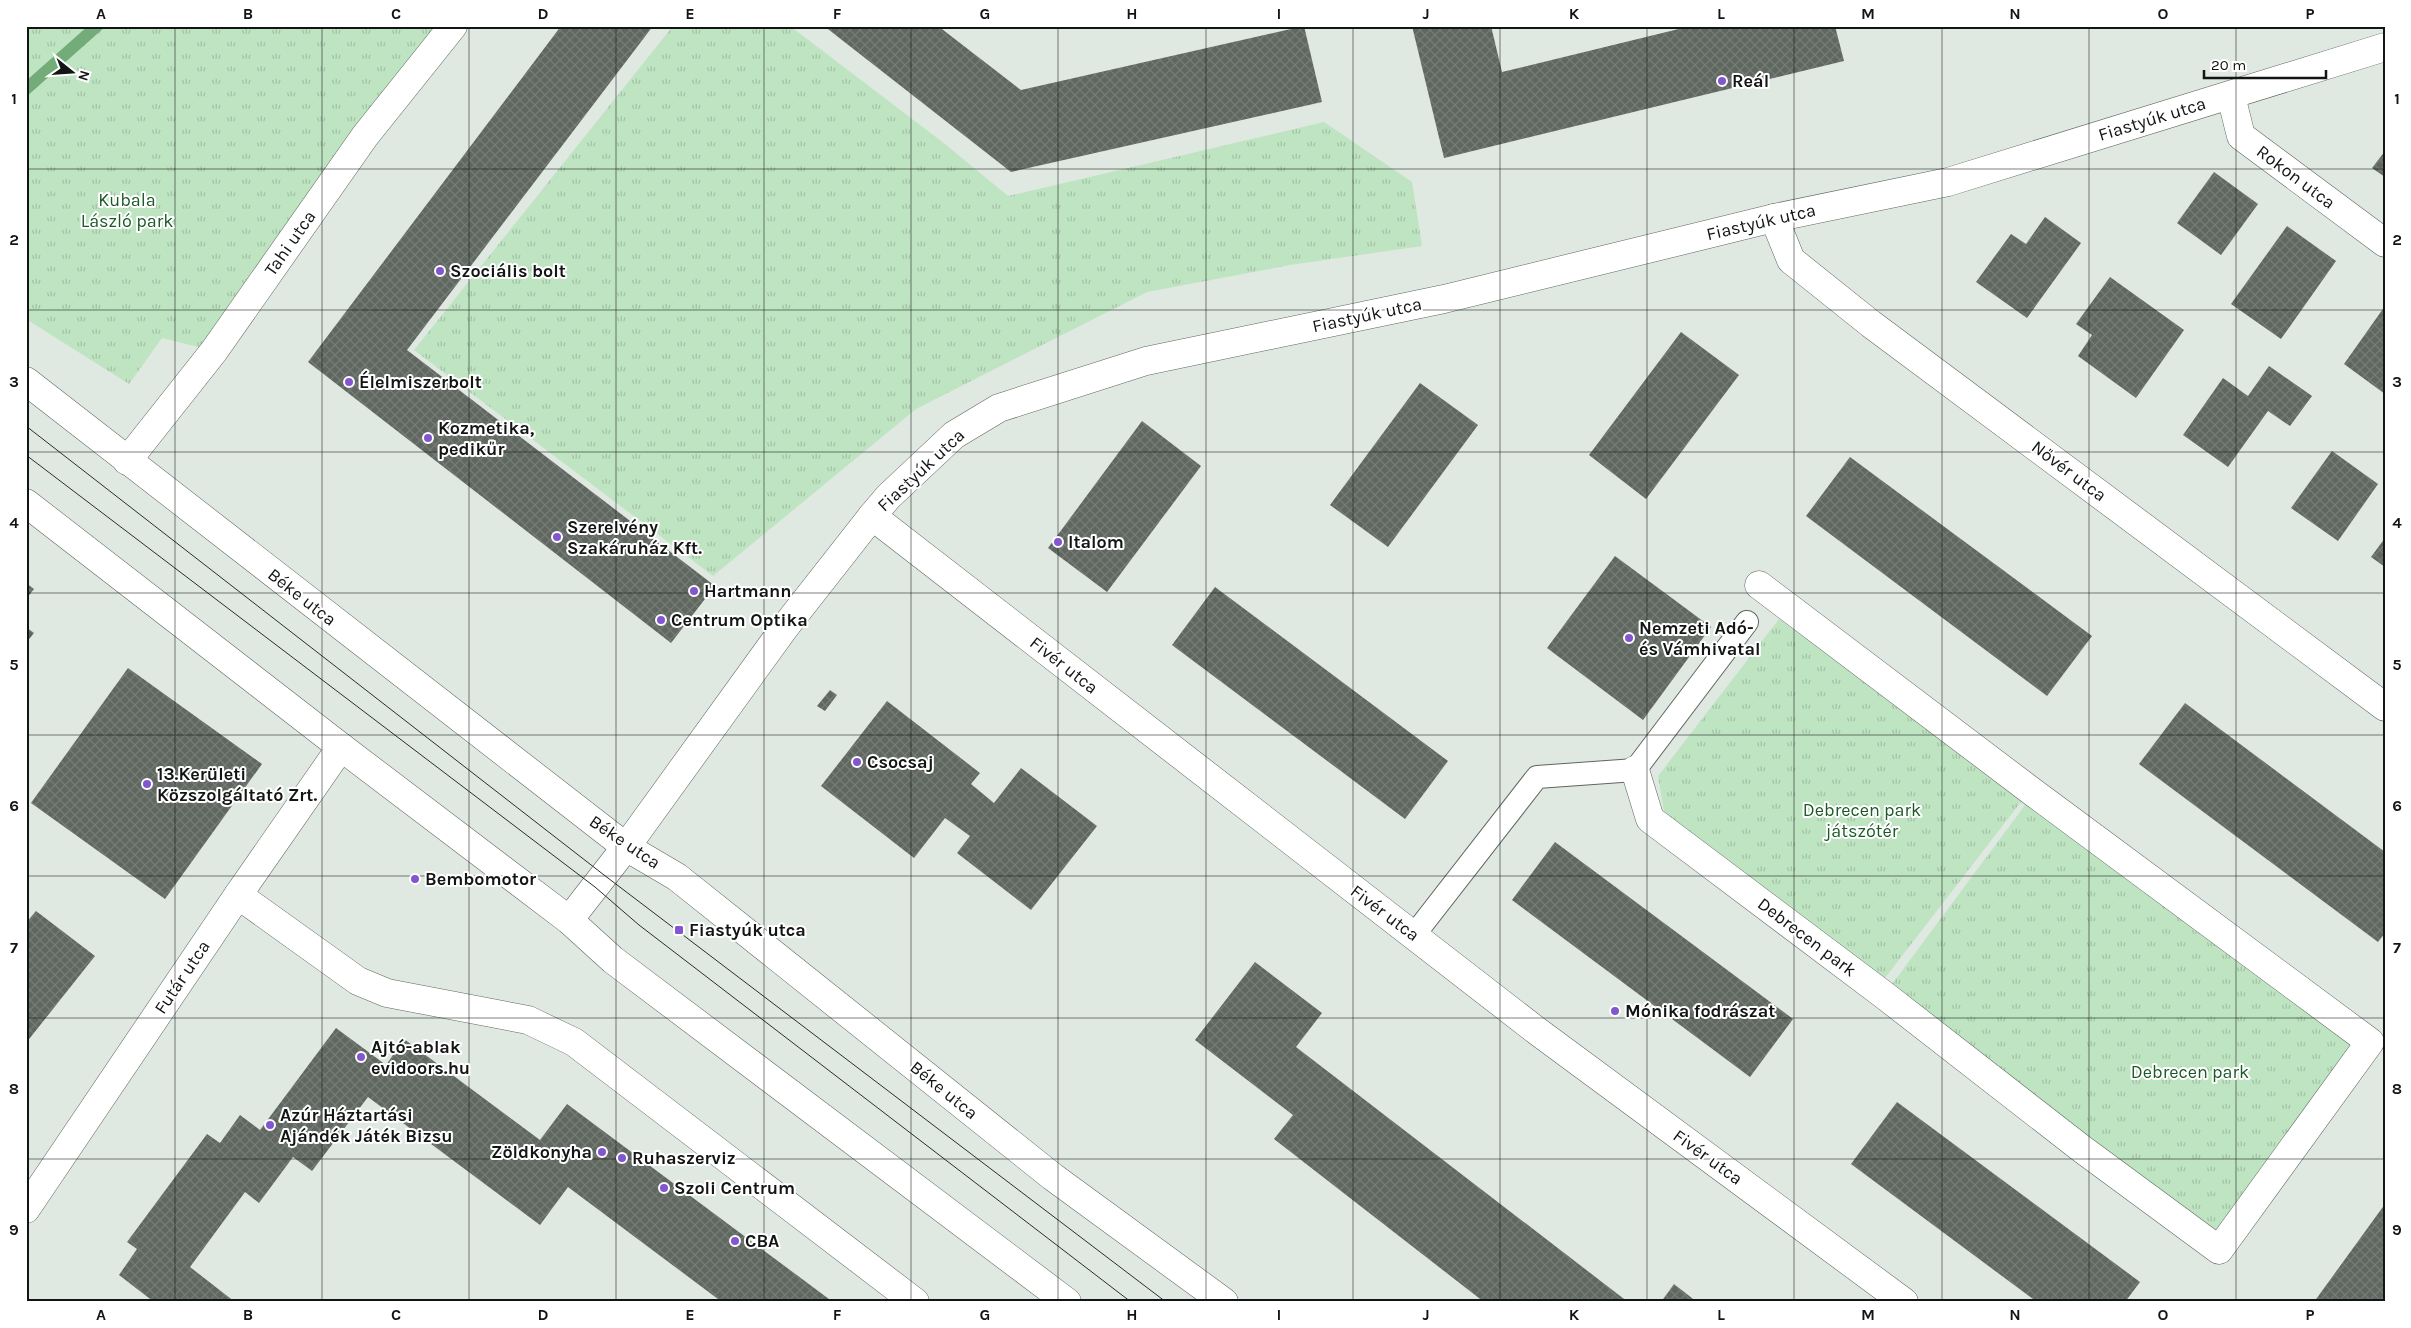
<svg xmlns="http://www.w3.org/2000/svg" width="2411" height="1328" viewBox="0 0 2411 1328" font-family="Karla,sans-serif">
<style>
.grass{fill:url(#grass-tufts)}
.lines{fill:none;stroke-linecap:round;stroke-linejoin:round}
.stream{stroke:#73ab79;stroke-width:12}
.building{fill:url(#building-cross-hatch)}
.lane-casing{stroke:#5f665f;stroke-width:24}
.street-casing{stroke:#5f665f;stroke-width:29}
.secondary-casing{stroke:#5f665f;stroke-width:29}
.lane{stroke:#fff;stroke-width:22}
.street{stroke:#fff;stroke-width:28}
.secondary{stroke:#fff;stroke-width:28}
.tram{stroke:#2a2e2b;stroke-width:1}
.grid{fill:none;stroke:#121513;stroke-width:1;stroke-opacity:0.55}
.poi-dot{fill:#8356cf;stroke:#fff;stroke-width:2}
.labels{text-anchor:middle;stroke-width:4;stroke-linejoin:round;paint-order:stroke}
.poi-label{font-size:18px;font-weight:bold;fill:#121513;stroke:#fff;text-anchor:start}
.street-label{font-size:18px;fill:#121513;stroke:#fff}
.park-label{font-size:18px;fill:#1c5928;stroke:#fff}
.neatline{fill:none;stroke:#121513;stroke-width:2}
.grid-label{font-size:16px;text-anchor:middle;font-weight:bold;fill:#121513}
</style>
<defs>
<pattern id="grass-tufts" width="24" height="20" patternUnits="userSpaceOnUse" patternTransform="scale(1.25)"><rect width="24" height="20" fill="#bee4c1"/><path d="M3 7l-1-3M5 7V3M7 7l1-3M15 17l-1-3M17 17v-4M19 17l1-3" fill="none" stroke="#a2c3a5"/></pattern>
<pattern id="building-cross-hatch" width="8" height="8" patternUnits="userSpaceOnUse" patternTransform="scale(1.25)"><rect width="8" height="8" fill="#5f6760"/><path d="M0 0l8 8M0 8l8-8" fill="none" stroke="#757c76"/></pattern>
</defs>
<rect width="100%" height="100%" fill="#e0e9e1"/>
<!-- grass -->
<g class="grass">
<polygon points="26,26 453,26 214,351 162,338 129,384 26,319"/>
<polygon points="673,26 790,26 945,144 1008,196 1324,122 1412,182 1422,246 1290,265 1147,292 916,409 713,576 414,350"/>
<polygon points="1779,619 2024,798 1885,978 1664,812 1658,776"/>
<polygon points="2034,793 2370,1042 2219,1250 1884,995"/>
</g>
<g class="lines">
<!-- stream -->
<polyline class="stream" points="26,89 97,26"/>
</g>
<!-- building -->
<g class="building">
<polygon points="561,26 653,26 407,350 715,586 671,643 308,362"/>
<polygon points="824,26 938,26 1021,90 1304,26 1322,102 1011,172"/>
<polygon points="1412,26 1491,26 1502,72 1691,26 1835,26 1844,61 1444,158"/>
<polygon points="2385,151 2385,177 2372,168"/>
<polygon points="2214,172 2258,204 2221,255 2177,223"/>
<polygon points="2045,217 2081,243 2027,318 1976,282 2011,234 2026,244"/>
<polygon points="2287,226 2336,261 2281,339 2231,304"/>
<polygon points="2110,277 2184,330 2136,398 2078,356 2092,335 2076,324"/>
<polygon points="2385,306 2385,394 2344,364"/>
<polygon points="1681,332 1739,375 1646,499 1589,455"/>
<polygon points="2269,366 2312,396 2290,426 2268,411 2228,467 2183,435 2223,378 2248,396"/>
<polygon points="1420,383 1478,425 1388,547 1330,505"/>
<polygon points="1142,421 1201,466 1107,592 1048,548"/>
<polygon points="2332,451 2378,484 2338,541 2291,508"/>
<polygon points="1850,457 2092,636 2047,696 1806,516"/>
<polygon points="2385,538 2385,567 2371,557"/>
<polygon points="1615,556 1711,627 1643,720 1547,648"/>
<polygon points="26,583 34,589 26,599"/>
<polygon points="1215,587 1448,761 1405,819 1172,645"/>
<polygon points="26,627 34,633 26,643"/>
<polygon points="128,668 262,764 165,899 31,803"/>
<polygon points="830,690 837,695 825,711 817,706"/>
<polygon points="887,701 980,773 971,784 994,803 1021,768 1097,826 1031,910 957,853 970,836 945,818 914,858 821,786"/>
<polygon points="2185,703 2385,852 2385,933 2378,942 2139,764"/>
<polygon points="1555,842 1793,1019 1750,1077 1512,900"/>
<polygon points="36,911 95,956 26,1043 26,923"/>
<polygon points="1255,962 1322,1013 1296,1047 1628,1302 1484,1302 1274,1139 1293,1115 1195,1040"/>
<polygon points="336,1028 386,1065 404,1039 540,1140 567,1104 833,1302 722,1302 568,1187 540,1225 368,1097 312,1171 293,1157 259,1203 245,1192 190,1267 235,1302 154,1302 119,1275 137,1249 127,1242 207,1134 220,1143 240,1115 260,1130"/>
<polygon points="1897,1102 2140,1282 2125,1302 2037,1302 1851,1164"/>
<polygon points="2385,1204 2385,1302 2314,1302"/>
<polygon points="1674,1284 1697,1302 1661,1302"/>
</g>
<g class="lines">
<!-- lane casing -->
<g class="lane-casing">
<polyline id="lane" points="1414,935 1537,777 1635,770 1747,622"/>
</g>
<!-- street casing -->
<g class="street-casing">
<g id="street">
<polyline points="2231,96 2241,136 2385,243"/>
<polyline points="1774,218 1791,260 1871,324 2385,707"/>
<polyline points="127,461 214,351 365,136 453,26"/>
<polyline points="872,516 1537,1031 1904,1302"/>
<polyline points="1635,770 1650,819 1884,995 2082,1149 2219,1250 2370,1042 2034,793 1759,585"/>
<polyline points="238,895 358,981 387,993 528,1020 574,1042 915,1302"/>
<polyline points="569,920 626,847 785,627 872,516 888,497 954,435 999,408 1146,361 1444,299 1774,218 1948,182 2385,47"/>
<polyline points="26,1209 238,895 341,747"/>
</g>
</g>
<!-- secondary casing -->
<g class="secondary-casing">
<g id="secondary">
<polyline points="26,381 626,847 677,877 1053,1177 1224,1302"/>
<polyline points="26,503 341,747 569,920 613,960 1067,1302"/>
</g>
</g>
<!-- lane -->
<use href="#lane" class="lane"/>
<!-- street -->
<use href="#street" class="street"/>
<!-- secondary -->
<use href="#secondary" class="secondary"/>
<!-- tram -->
<g class="tram">
<polyline points="26,426 604,875 1166,1302"/>
<polyline points="26,455 595,887 639,925 1131,1302"/>
</g>
</g>
<!-- grid -->
<path class="grid" d="M175 26V1302M322 26V1302M469 26V1302M616 26V1302M764 26V1302M911 26V1302M1058 26V1302M1206 26V1302M1353 26V1302M1500 26V1302M1647 26V1302M1794 26V1302M1942 26V1302M2089 26V1302M2236 26V1302M26 169H2385M26 310H2385M26 452H2385M26 593H2385M26 735H2385M26 876H2385M26 1018H2385M26 1159H2385"/>
<!-- markers -->
<g class="poi-dot">
<circle cx="1722" cy="81" r="5"/>
<circle cx="440" cy="271" r="5"/>
<circle cx="349" cy="382" r="5"/>
<circle cx="428" cy="438" r="5"/>
<circle cx="557" cy="537" r="5"/>
<circle cx="1058" cy="542" r="5"/>
<circle cx="694" cy="591" r="5"/>
<circle cx="661" cy="620" r="5"/>
<circle cx="1629" cy="638" r="5"/>
<circle cx="857" cy="762" r="5"/>
<circle cx="147" cy="784" r="5"/>
<circle cx="415" cy="879" r="5"/>
<rect x="674" y="925" width="10" height="10" rx="2.5"/>
<circle cx="1615" cy="1011" r="5"/>
<circle cx="361" cy="1057" r="5"/>
<circle cx="270" cy="1125" r="5"/>
<circle cx="602" cy="1152" r="5"/>
<circle cx="622" cy="1158" r="5"/>
<circle cx="664" cy="1188" r="5"/>
<circle cx="735" cy="1241" r="5"/>
</g>
<g class="labels">
<!-- poi labels -->
<g class="poi-label">
<text x="1732" y="87">Reál</text>
<text x="450" y="277">Szociális bolt</text>
<text x="359" y="388">Élelmiszerbolt</text>
<text x="438" y="434">Kozmetika,<tspan x="438" dy="21">pedikűr</tspan></text>
<text x="567" y="533">Szerelvény<tspan x="567" dy="21">Szakáruház Kft.</tspan></text>
<text x="1068" y="548">Italom</text>
<text x="704" y="597">Hartmann</text>
<text x="671" y="626">Centrum Optika</text>
<text x="1639" y="634">Nemzeti Adó-<tspan x="1639" dy="21">és Vámhivatal</tspan></text>
<text x="867" y="768">Csocsaj</text>
<text x="157" y="780">13.Kerületi<tspan x="157" dy="21">Közszolgáltató Zrt.</tspan></text>
<text x="425" y="885">Bembomotor</text>
<text x="689" y="936">Fiastyúk utca</text>
<text x="1625" y="1017">Mónika fodrászat</text>
<text x="371" y="1053">Ajtó-ablak<tspan x="371" dy="21">evidoors.hu</tspan></text>
<text x="280" y="1121">Azúr Háztartási<tspan x="280" dy="21">Ajándék Játék Bizsu</tspan></text>
<text x="592" y="1158" text-anchor="end">Zöldkonyha</text>
<text x="632" y="1164">Ruhaszerviz</text>
<text x="674" y="1194">Szoli Centrum</text>
<text x="745" y="1247">CBA</text>
</g>
<!-- street labels -->
<g class="street-label">
<text transform="translate(2152 119) rotate(-17)" y="6">Fiastyúk utca</text>
<text transform="translate(2296 177) rotate(37)" y="6">Rokon utca</text>
<text transform="translate(1761 222) rotate(-13)" y="6">Fiastyúk utca</text>
<text transform="translate(290 243) rotate(-55)" y="6">Tahi utca</text>
<text transform="translate(1367 315) rotate(-12)" y="6">Fiastyúk utca</text>
<text transform="translate(921 470) rotate(-43)" y="6">Fiastyúk utca</text>
<text transform="translate(2069 471) rotate(37)" y="6">Nővér utca</text>
<text transform="translate(302 597) rotate(38)" y="6">Béke utca</text>
<text transform="translate(1064 665) rotate(38)" y="6">Fivér utca</text>
<text transform="translate(625 842) rotate(34)" y="6">Béke utca</text>
<text transform="translate(1385 913) rotate(37)" y="6">Fivér utca</text>
<text transform="translate(1807 937) rotate(37)" y="6">Debrecen park</text>
<text transform="translate(182 977) rotate(-56)" y="6">Futár utca</text>
<text transform="translate(944 1090) rotate(39)" y="6">Béke utca</text>
<text transform="translate(1708 1157) rotate(36)" y="6">Fivér utca</text>
</g>
<!-- park labels -->
<g class="park-label">
<text x="127" y="206">Kubala<tspan x="127" dy="21">László park</tspan></text>
<text x="1862" y="816">Debrecen park<tspan x="1862" dy="21">játszótér</tspan></text>
<text x="2190" y="1078">Debrecen park</text>
</g>
</g>
<!-- border -->
<rect width="2411" height="1328" fill="none" stroke="#ffffff" stroke-width="55"/>
<!-- north arrow -->
<g transform="translate(72 72) rotate(107)" stroke="#ffffff" stroke-width="4" paint-order="stroke">
<path d="M0-4L9 19L0 12L-9 19Z" fill="#121513"/>
<text y="-8" font-size="14" font-weight="bold" text-anchor="middle" fill="#121513">N</text>
</g>
<!-- scale -->
<path d="M2204 70v8h122v-8" fill="none" stroke="#121513" stroke-width="2.5"/>
<text x="2211" y="70" font-size="15" fill="#121513" stroke="#ffffff" stroke-width="4" paint-order="stroke">20 m</text>
<rect x="28" y="28" width="2356" height="1272" class="neatline"/>
<g class="grid-label">
<text x="101" y="19">A</text>
<text x="248" y="19">B</text>
<text x="396" y="19">C</text>
<text x="543" y="19">D</text>
<text x="690" y="19">E</text>
<text x="837" y="19">F</text>
<text x="985" y="19">G</text>
<text x="1132" y="19">H</text>
<text x="1279" y="19">I</text>
<text x="1426" y="19">J</text>
<text x="1574" y="19">K</text>
<text x="1721" y="19">L</text>
<text x="1868" y="19">M</text>
<text x="2015" y="19">N</text>
<text x="2163" y="19">O</text>
<text x="2310" y="19">P</text>
<text x="14" y="104">1</text>
<text x="2397" y="104">1</text>
<text x="14" y="245">2</text>
<text x="2397" y="245">2</text>
<text x="14" y="387">3</text>
<text x="2397" y="387">3</text>
<text x="14" y="528">4</text>
<text x="2397" y="528">4</text>
<text x="14" y="670">5</text>
<text x="2397" y="670">5</text>
<text x="14" y="811">6</text>
<text x="2397" y="811">6</text>
<text x="14" y="953">7</text>
<text x="2397" y="953">7</text>
<text x="14" y="1094">8</text>
<text x="2397" y="1094">8</text>
<text x="14" y="1235">9</text>
<text x="2397" y="1235">9</text>
<text x="101" y="1320">A</text>
<text x="248" y="1320">B</text>
<text x="396" y="1320">C</text>
<text x="543" y="1320">D</text>
<text x="690" y="1320">E</text>
<text x="837" y="1320">F</text>
<text x="985" y="1320">G</text>
<text x="1132" y="1320">H</text>
<text x="1279" y="1320">I</text>
<text x="1426" y="1320">J</text>
<text x="1574" y="1320">K</text>
<text x="1721" y="1320">L</text>
<text x="1868" y="1320">M</text>
<text x="2015" y="1320">N</text>
<text x="2163" y="1320">O</text>
<text x="2310" y="1320">P</text>
</g>
</svg>
